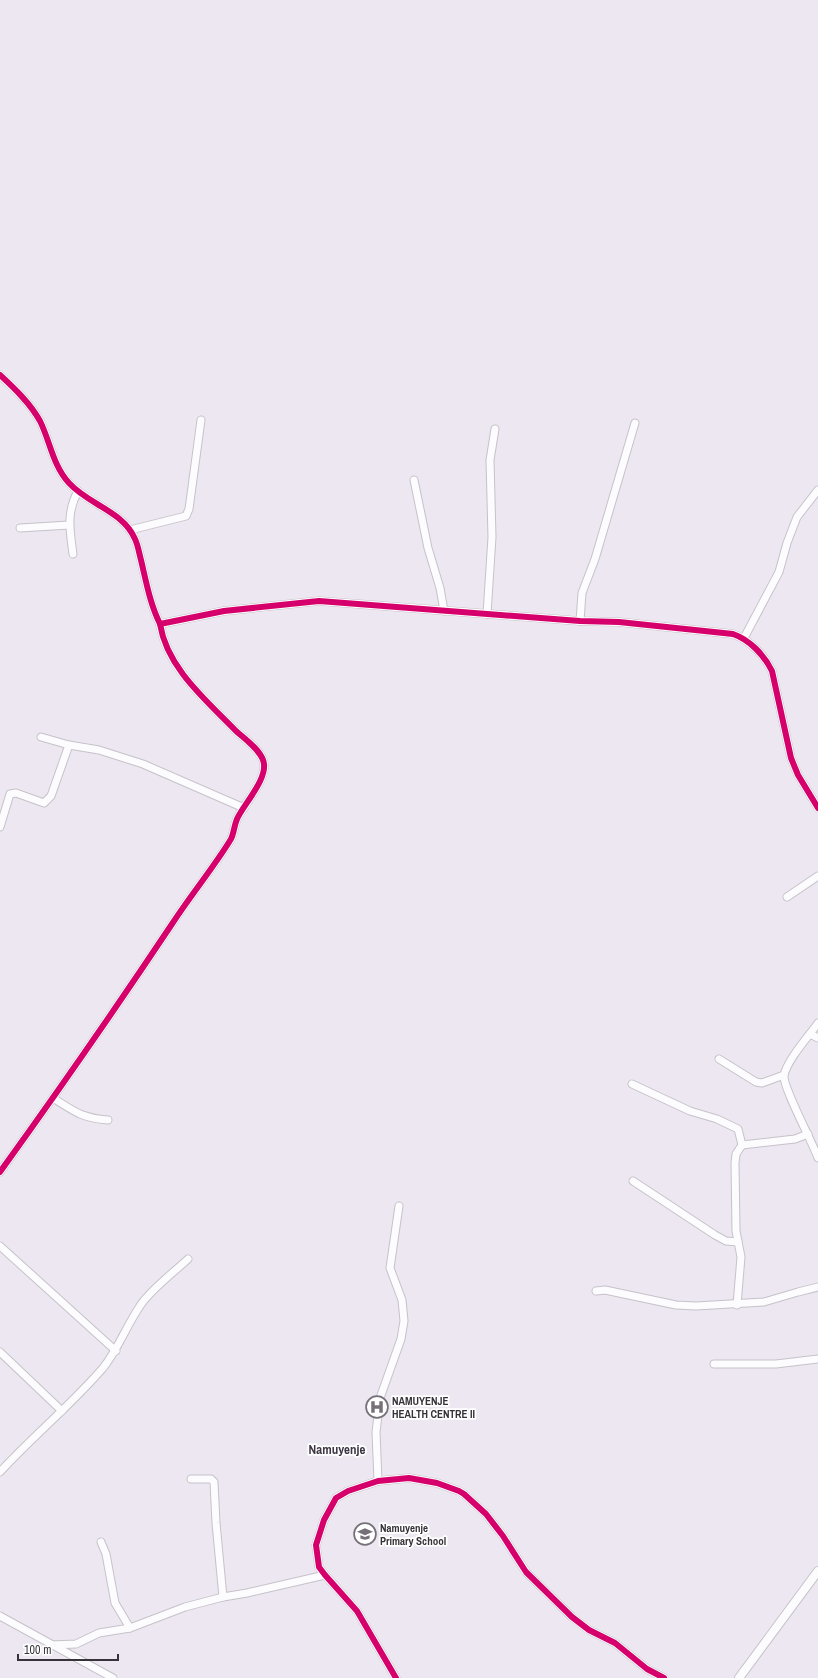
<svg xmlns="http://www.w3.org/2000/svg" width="818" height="1678" viewBox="0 0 818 1678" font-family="'Archivo Narrow',sans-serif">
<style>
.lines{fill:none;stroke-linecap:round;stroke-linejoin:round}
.minor-casing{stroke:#c6c2c9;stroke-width:9}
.tertiary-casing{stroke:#c6c2c9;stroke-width:10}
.minor{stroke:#fcfbfd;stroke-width:7}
.tertiary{stroke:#fcfbfd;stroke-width:8}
.cycleway-casing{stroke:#fff;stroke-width:8}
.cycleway{stroke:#d6006c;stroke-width:6}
.labels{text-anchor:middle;stroke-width:3.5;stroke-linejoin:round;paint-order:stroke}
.poi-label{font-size:11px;font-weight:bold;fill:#363239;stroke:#fff;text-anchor:start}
.quarter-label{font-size:13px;font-weight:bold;fill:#3e3644;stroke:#fff}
</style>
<rect width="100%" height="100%" fill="#ede7f1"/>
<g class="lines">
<!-- minor casing -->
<g class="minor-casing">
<g id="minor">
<path d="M0 375C14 388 30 403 40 421 50 441 53 466 69 483 89 505 123 511 135 539 138 545 139 553 141 560 146 581 150 604 160 624L224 611 319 601 580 621 619 622 733 634C750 640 764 655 772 671L791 758 798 775 818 808"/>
<polyline points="414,480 428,548 440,588 444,611"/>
<polyline points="20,528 69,525"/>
<polyline points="130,530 186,516 189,509 201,420"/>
<path d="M73 554C70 531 66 513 78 491"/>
<polyline points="487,614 492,537 490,460 495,429"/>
<polyline points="580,621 582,593 595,559 635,423"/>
<polyline points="744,638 779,572 787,543 797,517 818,490"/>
<polyline points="41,737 69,745 99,750 143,764 244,808"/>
<polyline points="0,827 10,794 16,793 44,803 51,796 69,745"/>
<polyline points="787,897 818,876"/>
<path d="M818 1023C808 1037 788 1059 784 1075 782 1086 813 1143 818 1158"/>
<polyline points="810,1034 818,1038"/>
<polyline points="719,1059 756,1082 762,1083 784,1075"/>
<polyline points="632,1084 690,1111 717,1119 738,1129 742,1145 736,1154 735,1163 736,1231 741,1257 737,1305"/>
<path d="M53 1098C75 1112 82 1118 108 1120"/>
<polyline points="742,1145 795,1139 808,1134"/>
<path d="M0 1172C59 1090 116 1008 172 924 190 896 214 867 231 839 234 833 234 826 237 819 243 805 270 777 263 760 259 749 245 739 236 731 206 700 167 668 160 624"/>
<polyline points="633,1181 715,1235 726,1241 738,1242"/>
<polyline points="0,1246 116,1351"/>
<polyline points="596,1291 605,1290 676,1305 696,1306 764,1302 798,1292 818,1287"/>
<polyline points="0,1352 62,1411"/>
<polyline points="714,1364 776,1364 818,1359"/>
<path d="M0 1472C33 1436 71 1405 103 1368 119 1348 127 1324 142 1303 154 1287 173 1273 188 1259"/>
<polyline points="191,1479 211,1479 214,1482 216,1523 223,1597"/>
<polyline points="378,1481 376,1432 380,1398 401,1339 404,1321 402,1300 390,1268 399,1206"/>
<polyline points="101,1542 106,1554 115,1603 130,1628"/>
<polyline points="0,1616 113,1678"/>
<polyline points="51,1645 76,1644 99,1633 130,1628 185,1607 223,1597 247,1593 325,1575"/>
<polyline points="396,1678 357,1611 325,1575 319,1567 316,1545 324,1520 336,1498 348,1491 378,1481 409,1478 437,1483 459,1491 464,1494 486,1514 503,1536 526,1572 572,1617 589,1630 615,1643 647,1669 664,1678"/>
</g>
</g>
<!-- tertiary casing -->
<g class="tertiary-casing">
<polyline id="tertiary" points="739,1678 818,1571"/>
</g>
<!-- minor -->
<use href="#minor" class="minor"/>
<!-- tertiary -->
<use href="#tertiary" class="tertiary"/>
<!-- cycleway casing -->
<g class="cycleway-casing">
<g id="cycleway">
<path d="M0 375C14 388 30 403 40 421 50 441 53 466 69 483 89 505 123 511 135 539 138 545 139 553 141 560 146 581 150 604 160 624L224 611 319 601 580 621 619 622 733 634C750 640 764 655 772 671L791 758 798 775 818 808"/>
<path d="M0 1172C59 1090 116 1008 172 924 190 896 214 867 231 839 234 833 234 826 237 819 243 805 270 777 263 760 259 749 245 739 236 731 206 700 167 668 160 624"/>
<polyline points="396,1678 357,1611 325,1575 319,1567 316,1545 324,1520 336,1498 348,1491 378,1481 409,1478 437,1483 459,1491 464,1494 486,1514 503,1536 526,1572 572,1617 589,1630 615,1643 647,1669 664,1678"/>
</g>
</g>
<!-- cycleway -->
<use href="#cycleway" class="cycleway"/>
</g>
<!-- icons -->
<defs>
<g id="hospital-ring" transform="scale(1.15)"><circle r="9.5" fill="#fff" stroke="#767179" stroke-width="1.5"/><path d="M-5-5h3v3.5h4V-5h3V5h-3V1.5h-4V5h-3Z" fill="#767179"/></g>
<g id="school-ring" transform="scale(1.15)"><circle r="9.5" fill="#fff" stroke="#767179" stroke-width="1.5"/><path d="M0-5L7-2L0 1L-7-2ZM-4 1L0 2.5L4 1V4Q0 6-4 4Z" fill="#767179"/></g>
</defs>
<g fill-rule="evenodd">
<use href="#hospital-ring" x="377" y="1407"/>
<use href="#school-ring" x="365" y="1534"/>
</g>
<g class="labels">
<!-- poi labels -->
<g class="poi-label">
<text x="392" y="1405">NAMUYENJE<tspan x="392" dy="13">HEALTH CENTRE II</tspan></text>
<text x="380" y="1532">Namuyenje<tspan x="380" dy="13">Primary School</tspan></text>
</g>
<!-- quarter labels -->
<g class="quarter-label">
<text x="337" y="1454">Namuyenje</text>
</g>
</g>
<!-- scale -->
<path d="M18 1654v6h100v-6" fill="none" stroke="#363239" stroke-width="2"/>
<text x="24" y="1654" font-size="12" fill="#363239" stroke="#ffffff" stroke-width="3" paint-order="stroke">100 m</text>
</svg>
